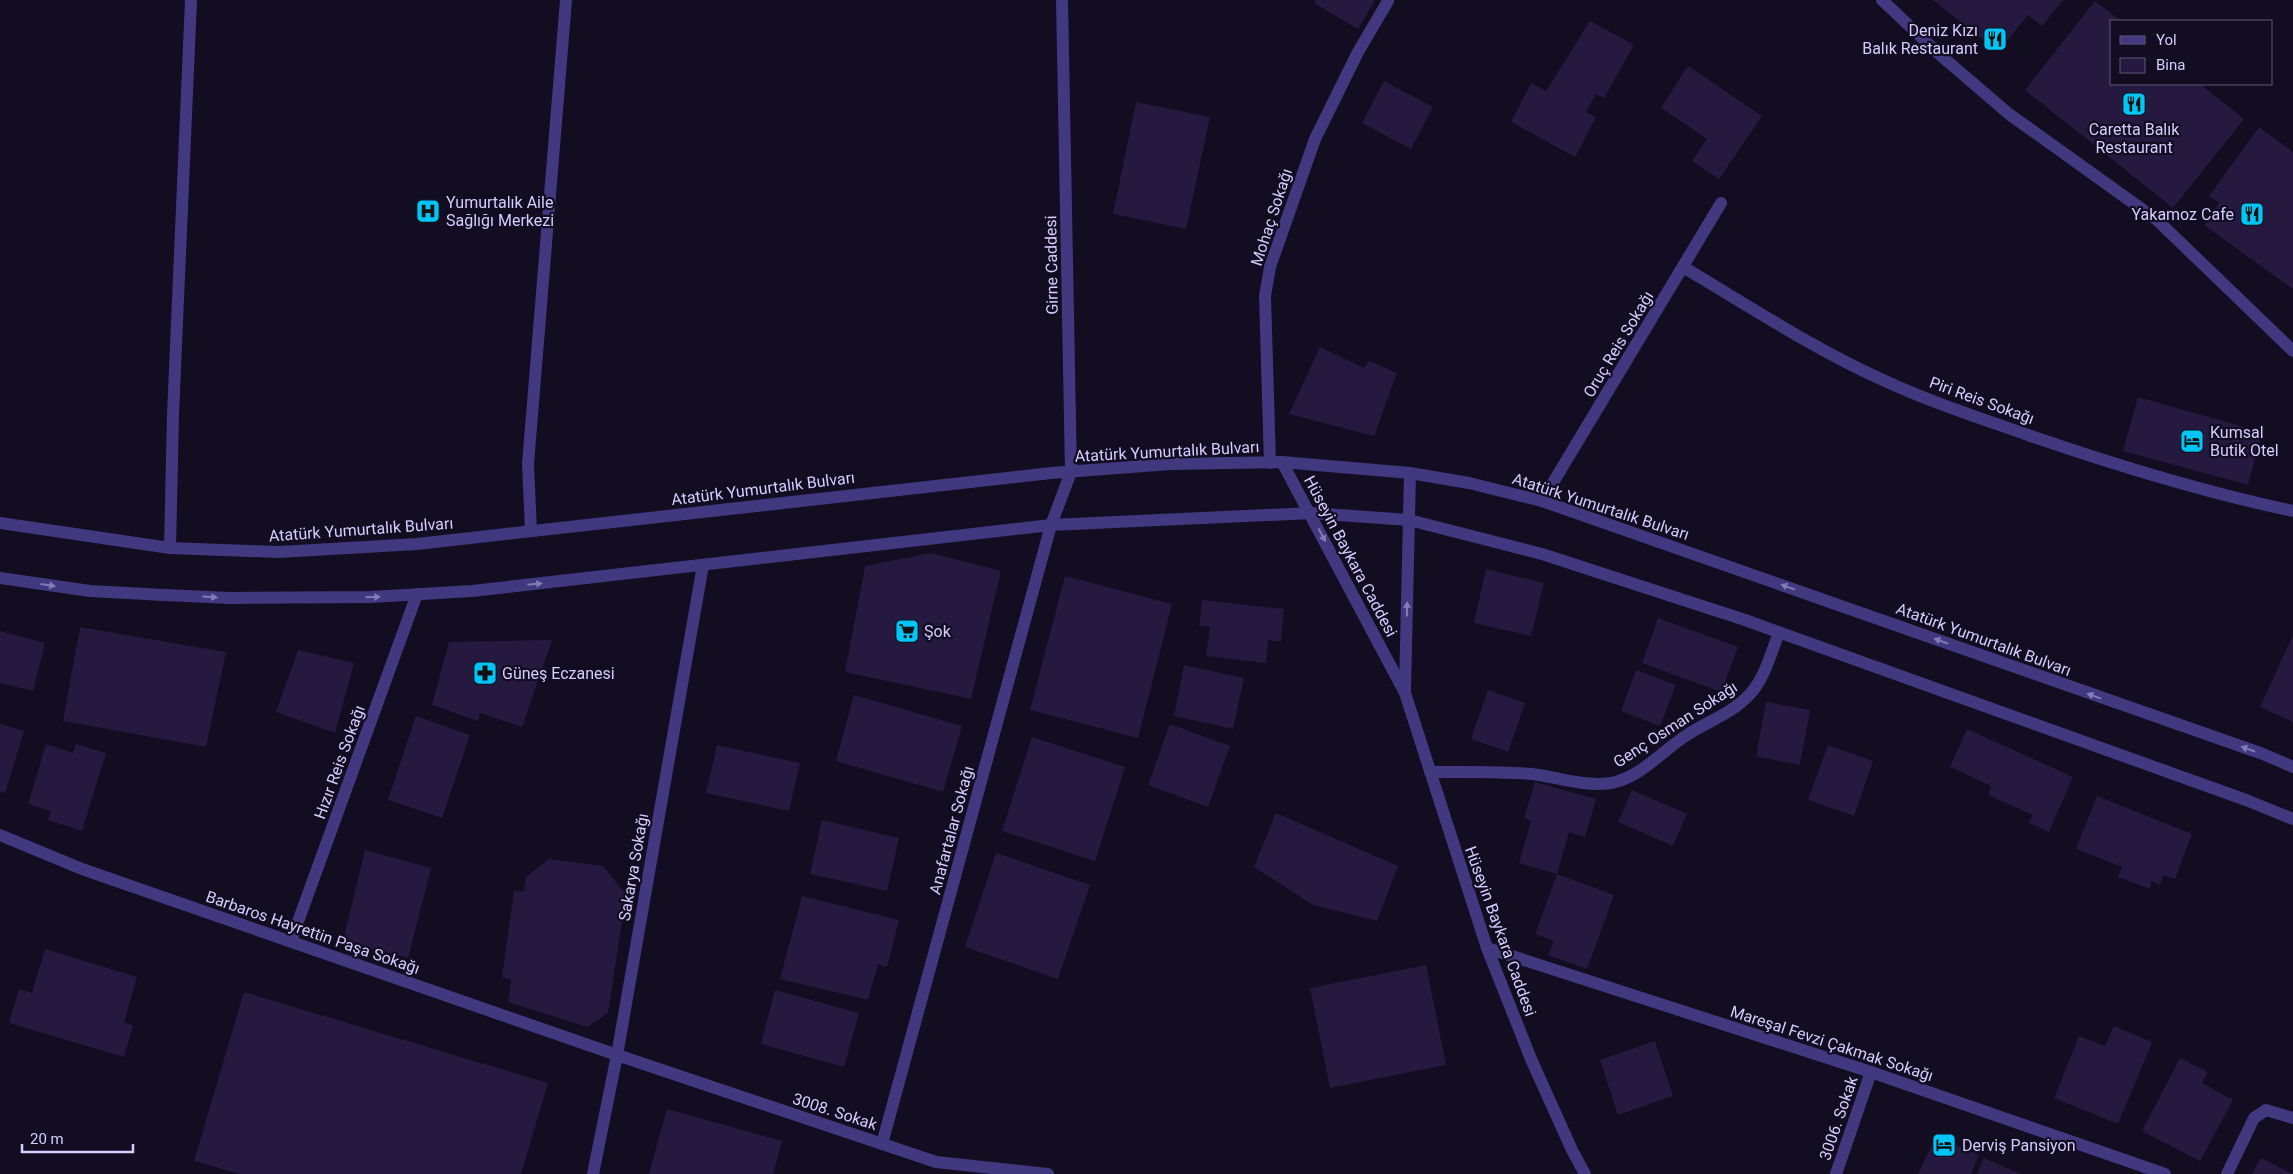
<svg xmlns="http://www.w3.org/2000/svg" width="2293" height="1174" viewBox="0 0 2293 1174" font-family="Roboto,sans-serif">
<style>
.building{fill:#251940}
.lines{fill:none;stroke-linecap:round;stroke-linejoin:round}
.minor{stroke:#41387f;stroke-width:12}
.tertiary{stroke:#41387f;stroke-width:12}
.oneway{fill:#847bb9}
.labels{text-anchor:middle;stroke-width:4.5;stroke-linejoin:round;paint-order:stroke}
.poi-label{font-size:16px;fill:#d6ccff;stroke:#120d20;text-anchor:start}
.street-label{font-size:16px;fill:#d6ccff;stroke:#120d20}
</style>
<rect width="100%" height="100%" fill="#120d20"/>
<!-- building -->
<g class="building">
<polygon points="1316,0 1375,0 1358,29 1314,3"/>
<polygon points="1933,0 2063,0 2042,26 2028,15 1998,52"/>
<polygon points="2095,1 2121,21 2112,21 2112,84 2200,84 2244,119 2173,208 2025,90"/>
<polygon points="1590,21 1634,45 1604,98 1596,94 1586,112 1596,117 1575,157 1511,122 1531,83 1546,91"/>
<polygon points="1688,66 1762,116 1719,179 1692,161 1707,139 1661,108"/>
<polygon points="1384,81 1433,107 1411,149 1362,123"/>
<polygon points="1136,102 1210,117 1186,229 1113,214"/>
<polygon points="2259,127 2293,152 2293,289 2204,225 2219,203 2209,196"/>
<polygon points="1320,347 1364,368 1369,361 1397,373 1374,436 1289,414"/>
<polygon points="2138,397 2262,432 2248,485 2123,451"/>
<polygon points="931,553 1001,571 971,699 845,672 865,566"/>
<polygon points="1486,569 1544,583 1531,636 1474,623"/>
<polygon points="1065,576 1172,604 1138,738 1030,710"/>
<polygon points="1202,600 1284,609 1281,642 1268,640 1266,663 1206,656 1210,627 1199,626"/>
<polygon points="1658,618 1738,647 1721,692 1642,663"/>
<polygon points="80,627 226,652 206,747 63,721"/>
<polygon points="0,631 45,643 33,691 0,683"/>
<polygon points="2293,635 2293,722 2260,707"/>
<polygon points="552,640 522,727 480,713 478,721 432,705 449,642"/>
<polygon points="298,650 354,663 335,733 276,712"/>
<polygon points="1184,665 1244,678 1233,729 1174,716"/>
<polygon points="1636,670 1676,685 1660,726 1621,711"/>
<polygon points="1488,690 1525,703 1508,752 1471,739"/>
<polygon points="854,695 962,726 943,792 836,761"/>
<polygon points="1766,702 1810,710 1800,765 1756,756"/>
<polygon points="416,716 470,735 442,818 388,800"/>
<polygon points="0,724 24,731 5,793 0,791"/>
<polygon points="1170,724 1230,746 1208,807 1148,785"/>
<polygon points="1967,729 2073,777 2049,832 2029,823 2033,815 1988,795 1991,786 1950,767"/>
<polygon points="1032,737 1125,767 1095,861 1002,831"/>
<polygon points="46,744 73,753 76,744 106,753 82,831 48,820 51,811 28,804"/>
<polygon points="717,745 800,763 789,811 706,793"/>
<polygon points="1828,745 1873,761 1854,816 1808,800"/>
<polygon points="1535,782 1596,799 1585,837 1569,832 1557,874 1519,863 1531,821 1524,818"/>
<polygon points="1632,790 1687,814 1673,846 1618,822"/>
<polygon points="2097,796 2192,834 2175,879 2164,875 2160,885 2151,881 2150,889 2118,877 2122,867 2076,849"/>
<polygon points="1276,813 1398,866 1377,921 1313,905 1254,867"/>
<polygon points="822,820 899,838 887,891 810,874"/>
<polygon points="365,850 431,868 408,958 343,941"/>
<polygon points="996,853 1090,885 1058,979 965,947"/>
<polygon points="549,859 603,866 626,895 608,1013 587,1027 508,1002 511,980 502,977 514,890 524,892 526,877"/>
<polygon points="1557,874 1614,895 1587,969 1548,955 1554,941 1535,934"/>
<polygon points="802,896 899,920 887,967 878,964 868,1000 780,979"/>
<polygon points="45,949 137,977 124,1022 133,1025 124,1057 9,1023 19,989 32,993"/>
<polygon points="1426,965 1446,1065 1330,1088 1310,988"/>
<polygon points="775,990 859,1013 844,1067 761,1044"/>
<polygon points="244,992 548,1083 521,1174 240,1174 194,1161"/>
<polygon points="2114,1026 2152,1042 2118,1124 2054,1098 2079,1036 2105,1046"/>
<polygon points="1655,1041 1673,1096 1618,1115 1600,1060"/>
<polygon points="2180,1058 2208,1072 2202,1083 2233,1100 2200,1161 2142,1131"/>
<polygon points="667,1109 782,1141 773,1174 649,1174"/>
<polygon points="1936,1136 1979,1155 1971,1174 1918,1174"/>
<polygon points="1984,1158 2021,1174 1977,1174"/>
<polygon points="2261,1158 2293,1174 2252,1174"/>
</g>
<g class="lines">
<!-- minor -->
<g class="minor">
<polyline points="1882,0 1939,54 2009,114 2157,220 2293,351"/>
<path d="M1683 267C1749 306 1814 349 1883 380 1930 402 1980 418 2028 435 2115 465 2203 492 2293 511"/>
<polyline points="1270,463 1265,296 1270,267 1315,139 1358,52 1388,1"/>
<polyline points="1542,501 1721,203"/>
<polyline points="531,531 528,464 566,0"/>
<polyline points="170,548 173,415 191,0"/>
<path d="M1430 772C1464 772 1498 771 1532 774 1557 777 1585 787 1611 783 1640 778 1663 750 1687 735 1708 721 1733 713 1750 694 1765 678 1771 652 1779 633"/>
<polyline points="0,835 82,869 617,1055 936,1162 1048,1174"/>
<polyline points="291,941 417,594"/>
<polyline points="1487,948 1871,1072 2165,1174"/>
<polyline points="882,1144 1051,525"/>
<polyline points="593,1174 617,1055 703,565"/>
<polyline points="1836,1174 1871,1072"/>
<polyline points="2227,1174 2254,1118 2266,1110 2293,1118"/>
</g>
<!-- tertiary -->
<g class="tertiary">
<polyline points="1282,462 1405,693 1487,948 1531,1059 1572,1150 1585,1174"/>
<polyline points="0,523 170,548 279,552 417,544 1051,473 1171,464 1282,462 1410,473 1469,483 1542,501 2263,754 2293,767"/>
<polyline points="1051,525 1071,472 1062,0"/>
<polyline points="0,578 90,591 164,595 230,598 371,597 472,591 1051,525 1311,513 1409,520 1542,554 1745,620 2246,800 2293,819"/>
<polyline points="1405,690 1410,473"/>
</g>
</g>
<!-- one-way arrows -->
<defs><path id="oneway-solid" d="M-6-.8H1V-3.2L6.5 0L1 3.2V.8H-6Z" transform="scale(1.25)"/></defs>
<g class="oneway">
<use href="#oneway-solid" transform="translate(1322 535) rotate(62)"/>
<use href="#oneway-solid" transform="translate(535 584) rotate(-6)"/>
<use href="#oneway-solid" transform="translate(48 585) rotate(8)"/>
<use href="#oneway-solid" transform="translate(1788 587) rotate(-160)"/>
<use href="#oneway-solid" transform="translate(210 597) rotate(3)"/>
<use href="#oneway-solid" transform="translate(373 597) rotate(-2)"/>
<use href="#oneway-solid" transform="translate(1407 609) rotate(-89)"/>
<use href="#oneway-solid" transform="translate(1941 641) rotate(-160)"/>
<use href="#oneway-solid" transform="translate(2094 696) rotate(-160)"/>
<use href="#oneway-solid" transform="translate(2248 749) rotate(-161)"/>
</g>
<!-- icons -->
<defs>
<g id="restaurant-square" transform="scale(1.25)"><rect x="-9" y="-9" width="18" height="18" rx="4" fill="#01c5f5" stroke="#120d20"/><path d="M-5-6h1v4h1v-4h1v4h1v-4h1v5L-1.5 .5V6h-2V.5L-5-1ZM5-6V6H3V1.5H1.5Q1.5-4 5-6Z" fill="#111"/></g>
<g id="hospital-square" transform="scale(1.25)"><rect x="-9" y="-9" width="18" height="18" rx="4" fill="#01c5f5" stroke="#120d20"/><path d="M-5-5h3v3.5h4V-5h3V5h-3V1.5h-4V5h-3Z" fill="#111"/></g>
<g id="hotel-square" transform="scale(1.25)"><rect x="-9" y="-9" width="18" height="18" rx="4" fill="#01c5f5" stroke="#120d20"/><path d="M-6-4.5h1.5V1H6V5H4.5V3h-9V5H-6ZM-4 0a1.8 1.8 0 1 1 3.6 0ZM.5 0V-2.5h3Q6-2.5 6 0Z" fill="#111"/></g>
<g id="supermarket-square" transform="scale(1.25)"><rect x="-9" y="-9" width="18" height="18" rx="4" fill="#01c5f5" stroke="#120d20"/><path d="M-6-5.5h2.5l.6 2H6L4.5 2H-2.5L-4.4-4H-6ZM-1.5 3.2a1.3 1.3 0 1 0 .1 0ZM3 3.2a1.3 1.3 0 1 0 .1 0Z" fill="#111"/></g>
<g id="pharmacy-square" transform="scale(1.25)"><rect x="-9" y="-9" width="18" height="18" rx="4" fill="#01c5f5" stroke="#120d20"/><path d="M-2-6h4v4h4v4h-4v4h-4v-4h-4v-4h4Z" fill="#111"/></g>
</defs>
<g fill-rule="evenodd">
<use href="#restaurant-square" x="1995" y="39"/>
<use href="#restaurant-square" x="2134" y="104"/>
<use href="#hospital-square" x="428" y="211"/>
<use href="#restaurant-square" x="2252" y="214"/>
<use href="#hotel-square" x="2192" y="441"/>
<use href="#supermarket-square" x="907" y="631"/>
<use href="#pharmacy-square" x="485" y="673"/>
<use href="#hotel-square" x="1944" y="1145"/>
</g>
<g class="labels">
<!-- poi labels -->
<g class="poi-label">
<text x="1978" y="36" text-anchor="end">Deniz Kızı<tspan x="1978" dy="18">Balık Restaurant</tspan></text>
<text x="2134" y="135" text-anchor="middle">Caretta Balık<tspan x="2134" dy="18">Restaurant</tspan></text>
<text x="446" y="208">Yumurtalık Aile<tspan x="446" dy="18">Sağlığı Merkezi</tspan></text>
<text x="2234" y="220" text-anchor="end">Yakamoz Cafe</text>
<text x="2210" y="438">Kumsal<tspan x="2210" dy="18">Butik Otel</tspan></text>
<text x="924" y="637">Şok</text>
<text x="502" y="679">Güneş Eczanesi</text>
<text x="1962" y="1151">Derviş Pansiyon</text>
</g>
<!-- street labels -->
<g class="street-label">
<text transform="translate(1271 217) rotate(-72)" y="6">Mohaç Sokağı</text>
<text transform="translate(1051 265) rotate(-91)" y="6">Girne Caddesi</text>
<text transform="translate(1618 344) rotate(-59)" y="6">Oruç Reis Sokağı</text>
<text transform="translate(1982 400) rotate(20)" y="6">Piri Reis Sokağı</text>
<text transform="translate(1167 451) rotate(-3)" y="6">Atatürk Yumurtalık Bulvarı</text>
<text transform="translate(763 488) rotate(-7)" y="6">Atatürk Yumurtalık Bulvarı</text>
<text transform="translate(1601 506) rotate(18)" y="6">Atatürk Yumurtalık Bulvarı</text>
<text transform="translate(361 529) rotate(-4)" y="6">Atatürk Yumurtalık Bulvarı</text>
<text transform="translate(1351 556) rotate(62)" y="6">Hüseyin Baykara Caddesi</text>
<text transform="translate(1984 639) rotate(20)" y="6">Atatürk Yumurtalık Bulvarı</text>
<text transform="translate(1675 724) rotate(-33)" y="6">Genç Osman Sokağı</text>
<text transform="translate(339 762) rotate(-70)" y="6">Hızır Reis Sokağı</text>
<text transform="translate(951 830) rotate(-75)" y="6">Anafartalar Sokağı</text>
<text transform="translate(633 867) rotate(-80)" y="6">Sakarya Sokağı</text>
<text transform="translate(1501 931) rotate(70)" y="6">Hüseyin Baykara Caddesi</text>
<text transform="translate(313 932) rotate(19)" y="6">Barbaros Hayrettin Paşa Sokağı</text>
<text transform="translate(1832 1043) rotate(18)" y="6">Mareşal Fevzi Çakmak Sokağı</text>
<text transform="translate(835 1111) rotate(18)" y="6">3008. Sokak</text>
<text transform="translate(1838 1118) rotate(-71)" y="6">3006. Sokak</text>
</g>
</g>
<!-- legend -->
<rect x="2110" y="20" width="162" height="65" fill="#120d20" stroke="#605979"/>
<rect x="2120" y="36" width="25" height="8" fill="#41387f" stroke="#605979"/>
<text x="2156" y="45" font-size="15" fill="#d6ccff">Yol</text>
<rect x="2120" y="58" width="25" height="15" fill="#251940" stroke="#605979"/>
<text x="2156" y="70" font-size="15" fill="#d6ccff">Bina</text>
<!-- scale -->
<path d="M22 1144v8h111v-8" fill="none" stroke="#d6ccff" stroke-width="2.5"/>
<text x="30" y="1144" font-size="15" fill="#d6ccff" stroke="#120d20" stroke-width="4" paint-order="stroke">20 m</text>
</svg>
